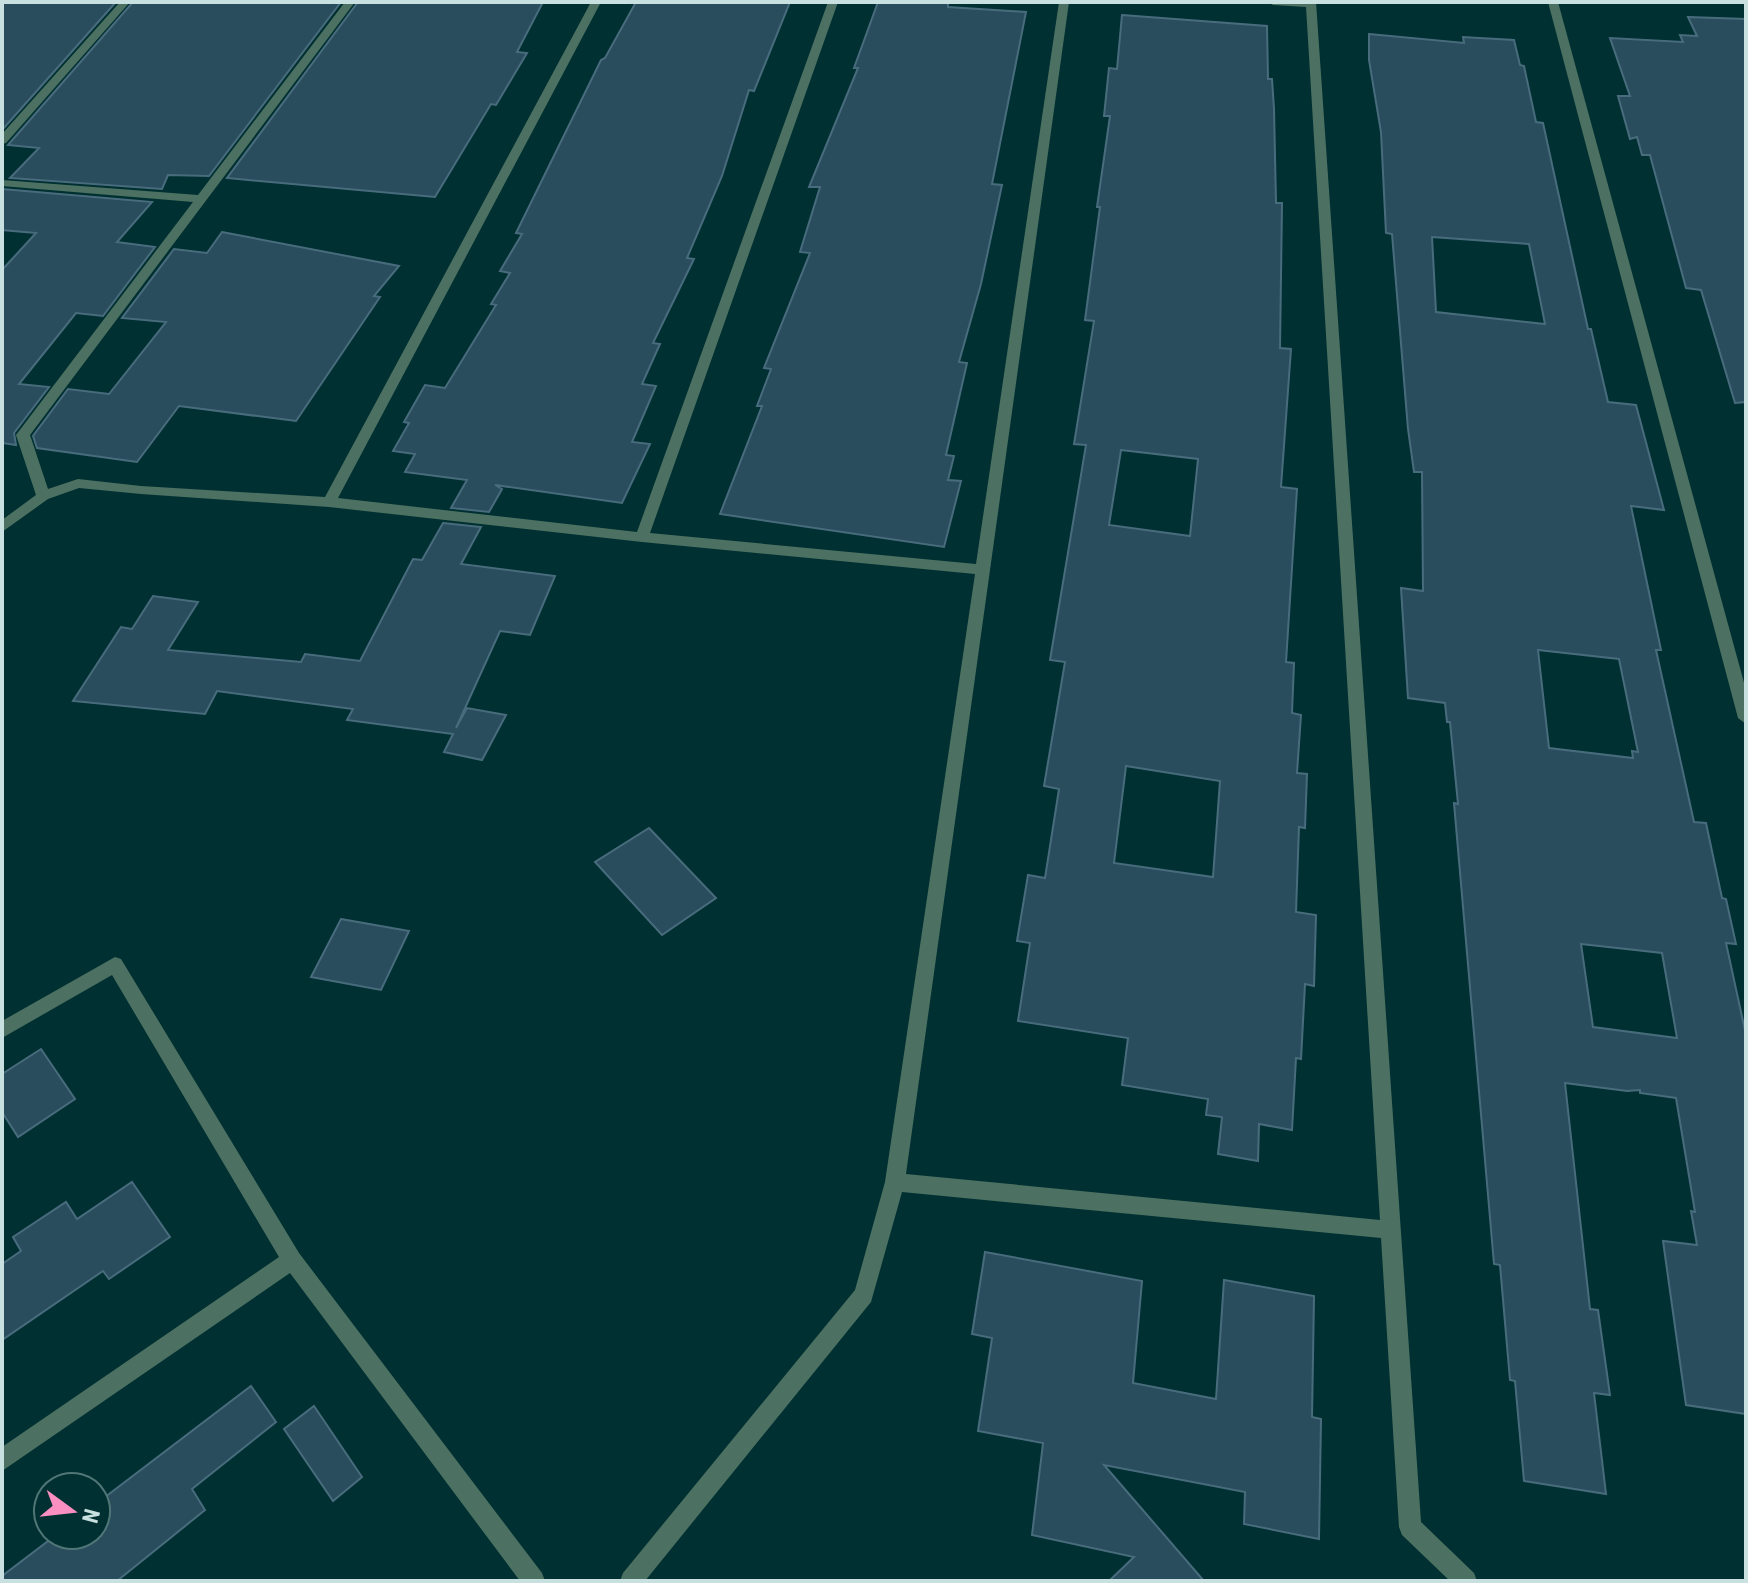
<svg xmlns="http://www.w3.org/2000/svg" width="1748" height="1583" viewBox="0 0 1748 1583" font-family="'Roboto Condensed',sans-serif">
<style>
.building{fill:#294d5c;stroke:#486c7d;stroke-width:2;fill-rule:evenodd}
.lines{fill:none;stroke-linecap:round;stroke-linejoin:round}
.minor{fill:#4c7162;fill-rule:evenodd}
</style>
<rect width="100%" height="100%" fill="#003031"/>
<!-- building -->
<g class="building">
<polygon points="2,2 116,2 2,130"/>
<polygon points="133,2 341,2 209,176 168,175 162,189 10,178 39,148 8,145"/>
<polygon points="358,2 543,2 517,52 527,53 496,105 491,104 435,197 227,178"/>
<polygon points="636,2 790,2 754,91 749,90 722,176 687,258 694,259 653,343 660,344 642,384 656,386 632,442 650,444 622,503 495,485 502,489 489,512 451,508 467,480 405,472 415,454 393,451 409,423 404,422 425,385 445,388 496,305 491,304 510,273 500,271 522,234 516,233 601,60 605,58"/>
<polygon points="878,2 948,2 948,7 1026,12 992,184 1002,185 981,284 959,362 967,363 946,455 954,456 948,480 961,481 944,547 720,514 762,406 757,406 771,369 764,368 810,253 800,252 820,187 809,187 858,68 854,68"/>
<path d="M1122 15 1267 26 1268 79H1272L1274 109 1276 203H1282L1280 348 1291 349 1281 487 1297 489 1286 662 1294 663 1292 713 1301 715 1297 773 1307 774 1305 828 1299 827 1296 912 1316 915 1314 986 1305 984 1301 1059 1296 1058 1292 1130 1259 1124 1258 1161 1218 1154 1222 1117 1206 1115 1208 1099 1122 1085 1128 1038 1018 1021 1030 943 1017 941 1028 875 1045 878 1059 789 1044 786 1065 662 1050 660 1086 445 1074 444 1094 321 1085 320 1100 207H1097L1110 116H1104L1109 68 1117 69ZM1121 450 1198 459 1190 536 1109 525ZM1126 766 1220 781 1213 877 1114 863Z"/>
<polygon points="1688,17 1746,19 1746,402 1735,403 1701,290 1686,288 1650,155 1642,155 1637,137 1630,139 1618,96 1630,96 1610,38 1683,42 1680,35 1697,36"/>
<path d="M1369 34 1464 43 1463 37 1514 40 1520 65 1524 66 1536 122 1543 123 1588 329H1591L1608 402 1636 405 1664 510 1631 506 1661 650H1656L1694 822 1706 823 1722 898 1726 899 1736 944 1726 943 1746 1035V1414L1686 1405 1663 1241 1697 1245 1691 1211 1695 1212 1676 1098 1640 1093V1090L1627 1091 1565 1083 1590 1309 1598 1310 1610 1395 1594 1393 1606 1494 1524 1481 1515 1381 1510 1380 1500 1265 1494 1264 1454 803 1458 804 1450 722H1447L1445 703 1408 698 1401 588 1423 591 1422 472H1414L1408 429 1392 234 1386 233 1381 132 1369 60ZM1432 237 1529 244 1545 324 1436 312ZM1538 650 1619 659 1638 752 1632 751 1633 758 1549 748ZM1581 944 1662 953 1677 1038 1593 1027Z"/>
<polygon points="2,189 152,202 117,242 155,247 103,316 76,313 19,384 49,387 14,433 16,445 2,443 2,270 36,233 2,230"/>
<polygon points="222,232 399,266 374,296 380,297 296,421 179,406 137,462 37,448 33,436 68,389 109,394 166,322 122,318 174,249 207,253"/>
<polygon points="443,523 481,527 461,564 555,576 530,635 500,631 456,728 467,708 506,715 482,760 444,752 453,734 347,720 353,709 217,691 205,714 73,701 121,627 132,629 153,596 198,602 168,650 301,662 305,654 360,661 413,559 422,560"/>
<polygon points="649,828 716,898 662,935 595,862"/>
<polygon points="341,919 409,931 381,990 311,977"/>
<polygon points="41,1049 75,1099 18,1137 2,1112 2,1074"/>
<polygon points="132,1182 170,1237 109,1279 103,1271 2,1340 2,1264 21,1251 13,1237 66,1202 77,1219"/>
<polygon points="985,1252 1142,1281 1133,1383 1216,1399 1224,1280 1314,1296 1312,1417 1321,1419 1319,1539 1244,1524 1245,1492 1104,1465 1204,1581 1109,1581 1134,1557 1032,1535 1043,1443 978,1431 992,1338 972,1334"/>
<polygon points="251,1386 276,1422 192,1489 205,1510 117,1581 2,1581 2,1576 56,1535 96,1535 96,1504"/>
<polygon points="314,1406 362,1477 333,1501 284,1429"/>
</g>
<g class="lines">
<!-- minor -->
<g class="minor">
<polygon points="120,2 130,2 6,143 2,144 2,134"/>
<polygon points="345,2 355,2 30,435 48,489 78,479 141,486 325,497 591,2 601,2 338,498 637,532 828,2 838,2 650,533 976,564 1059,2 1069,2 906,1174 1380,1220 1306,7 1273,5 1268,2 1316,2 1421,1522 1474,1573 1477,1581 1450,1581 1402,1535 1399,1527 1381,1238 902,1192 871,1302 645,1581 620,1581 623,1573 855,1290 885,1182 975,574 642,542 329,507 141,494 79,488 48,499 2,532 2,520 36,495 16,435 193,202 2,186 2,180 198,195"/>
<polygon points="1548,2 1558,2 1746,690 1746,724 1738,718"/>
<polygon points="115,957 121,959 299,1253 542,1573 545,1581 520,1581 290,1273 2,1471 2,1447 279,1257 112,975 2,1038 2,1021"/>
</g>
</g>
<!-- border -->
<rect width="1748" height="1583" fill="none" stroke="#c9e0e1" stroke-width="8"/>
<!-- north arrow -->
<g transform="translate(72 1511) rotate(105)"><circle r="38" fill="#003031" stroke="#507677" stroke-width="2"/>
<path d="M0-6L14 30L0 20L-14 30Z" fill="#fc8fc1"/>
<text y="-12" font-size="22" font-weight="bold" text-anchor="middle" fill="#c9e0e1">N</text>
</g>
</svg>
